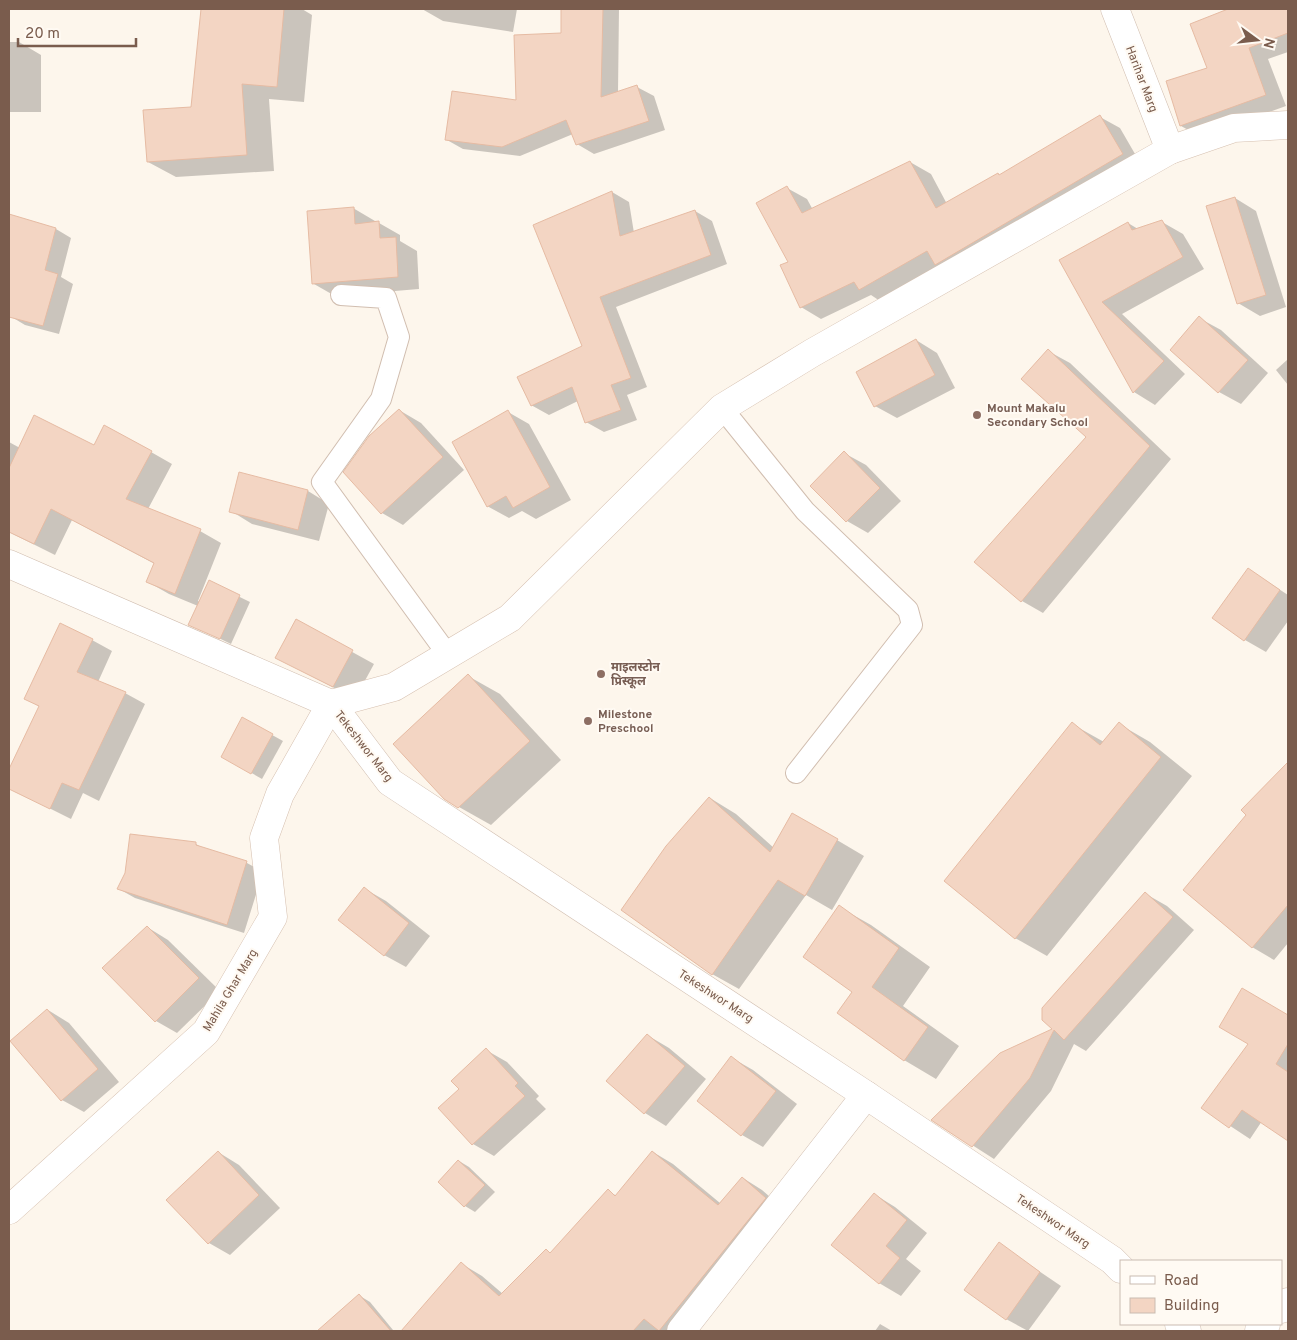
<svg xmlns="http://www.w3.org/2000/svg" width="1297" height="1340" viewBox="0 0 1297 1340" font-family="Overpass,'Noto Sans Devanagari',sans-serif">
<style>
.shadow{fill:#0003}
.building{fill:#f3d5c3;stroke:#e6bba3}
.lines{fill:none;stroke-linecap:round;stroke-linejoin:round}
.lane-casing{stroke:#d1beb0;stroke-width:22}
.street-casing{stroke:#d1beb0;stroke-width:29}
.secondary-casing{stroke:#d6c0b0;stroke-width:29}
.lane{stroke:#fff;stroke-width:20}
.street{stroke:#fff;stroke-width:28}
.secondary{stroke:#fff;stroke-width:28}
.education-dot{fill:#8d6e63;stroke:#fffaf3;stroke-width:2}
.labels{text-anchor:middle;stroke-width:4;stroke-linejoin:round;paint-order:stroke}
.street-label{font-size:12px;fill:#7a5c4d;stroke:#fffaf3}
.education-label{font-size:12px;font-weight:bold;fill:#785e54;stroke:#fffaf3;text-anchor:start}
</style>
<rect width="100%" height="100%" fill="#fdf6ec"/>
<!-- shadow -->
<g class="shadow">
<polygon points="202,9 302,9 312,15 304,102 269,99 274,171 176,177 148,162 192,108"/>
<polygon points="422,9 517,9 513,32 443,21"/>
<polygon points="563,9 619,9 618,93 637,87 654,96 665,130 594,154 577,144 573,134 520,156 463,149 447,140 517,101 562,34"/>
<polygon points="1231,9 1288,9 1288,52 1268,59 1286,106 1201,137 1181,126 1209,69 1192,24"/>
<polygon points="9,42 19,42 41,55 41,112 9,112"/>
<polygon points="1100,117 1120,128 1142,166 880,301 871,295 821,319 801,307 790,263 787,188 807,199 813,210 910,162 931,174 947,204 998,174 1001,176"/>
<polygon points="612,192 629,202 634,233 695,211 712,221 727,264 616,307 647,387 627,395 637,420 604,432 586,422 578,401 549,415 531,405 583,346"/>
<polygon points="1235,198 1256,211 1286,307 1260,316 1238,303"/>
<polygon points="353,208 375,221 375,223 379,223 400,235 400,241 417,251 419,289 335,296 314,284"/>
<polygon points="9,216 56,229 71,238 61,277 73,284 59,334 25,325 10,316 20,282 9,279"/>
<polygon points="1162,222 1183,234 1204,269 1122,314 1185,374 1155,405 1134,392 1061,260 1128,223 1138,229"/>
<polygon points="1199,318 1221,330 1268,373 1241,404 1219,392"/>
<polygon points="916,340 937,353 955,388 897,418 875,406"/>
<polygon points="1048,351 1070,363 1171,459 1043,613 1022,601 1088,437"/>
<polygon points="1288,359 1288,385 1276,370"/>
<polygon points="399,410 421,423 464,470 403,525 382,513"/>
<polygon points="508,412 529,424 571,500 536,519 522,511 509,518 487,506"/>
<polygon points="9,442 20,448 94,446 151,452 172,464 148,509 200,531 221,543 198,601 200,602 209,582 250,602 231,644 190,624 198,606 169,594 148,582 155,564 72,520 55,555 9,532"/>
<polygon points="844,453 866,465 901,501 868,533 847,521"/>
<polygon points="240,474 308,491 329,504 319,541 252,524 231,511"/>
<polygon points="1248,569 1288,595 1288,621 1266,652 1245,640"/>
<polygon points="296,621 374,664 355,699 276,657"/>
<polygon points="92,640 112,651 98,682 125,693 145,704 99,801 83,793 71,819 9,788 9,772 40,707 26,699"/>
<polygon points="468,676 500,694 561,760 491,825 459,807"/>
<polygon points="243,719 283,741 262,779 222,756"/>
<polygon points="1072,724 1104,742 1119,724 1150,742 1192,776 1047,956 1015,938"/>
<polygon points="1279,774 1288,780 1288,943 1274,960 1252,947 1248,815"/>
<polygon points="710,798 736,814 774,848 793,814 864,856 832,910 806,895 739,989 712,974"/>
<polygon points="196,844 206,850 247,863 263,872 244,933 135,898 119,889"/>
<polygon points="365,889 386,901 430,936 406,967 384,955"/>
<polygon points="1146,894 1167,906 1194,930 1086,1051 1074,1044 1051,1091 994,1159 933,1120 1055,1030"/>
<polygon points="839,907 871,925 930,967 903,1006 959,1046 936,1079 904,1060 838,1013 853,991"/>
<polygon points="147,927 168,940 220,991 177,1033 156,1021"/>
<polygon points="1243,989 1288,1016 1288,1139 1262,1121 1250,1139 1203,1108 1249,1044"/>
<polygon points="48,1010 69,1023 119,1082 84,1112 62,1100"/>
<polygon points="647,1035 669,1048 706,1079 666,1126 645,1113"/>
<polygon points="486,1050 507,1062 539,1096 536,1099 546,1109 494,1156 473,1144"/>
<polygon points="732,1058 753,1070 797,1104 763,1147 742,1135"/>
<polygon points="218,1152 239,1165 280,1208 230,1255 209,1243"/>
<polygon points="653,1152 673,1164 720,1203 743,1178 762,1190 785,1210 688,1331 403,1331 462,1264 482,1276 503,1294 546,1250 552,1254 608,1191 617,1196"/>
<polygon points="459,1161 469,1167 495,1192 475,1212 465,1206"/>
<polygon points="874,1194 895,1207 927,1233 906,1259 921,1271 901,1296 879,1283"/>
<polygon points="999,1244 1061,1286 1028,1331 1006,1319"/>
<polygon points="360,1296 370,1302 393,1330 325,1331 322,1328"/>
<polygon points="880,1324 892,1331 875,1331"/>
</g>
<!-- building -->
<g class="building">
<polygon points="201,9 284,9 277,87 242,84 247,155 147,162 143,110 191,107"/>
<polygon points="561,9 603,9 601,97 637,85 649,121 576,145 566,120 502,147 445,140 452,91 516,100 514,35 561,33"/>
<polygon points="1228,9 1288,9 1288,33 1249,48 1266,95 1180,126 1166,81 1207,68 1190,24"/>
<polygon points="1100,115 1123,154 935,265 927,251 859,290 854,282 800,308 780,265 788,262 756,203 787,186 802,213 910,161 936,208 998,173 999,175"/>
<polygon points="612,191 620,236 695,210 711,255 600,297 631,378 611,385 621,410 585,423 572,387 531,406 517,377 582,346 533,225"/>
<polygon points="1235,197 1266,295 1237,304 1206,206"/>
<polygon points="354,207 355,224 379,221 380,238 396,237 398,277 312,284 307,211"/>
<polygon points="9,214 56,228 45,270 58,274 43,326 9,317"/>
<polygon points="1162,220 1183,257 1102,302 1164,361 1133,393 1059,260 1128,222 1132,230"/>
<polygon points="1199,316 1248,360 1218,393 1170,350"/>
<polygon points="916,339 935,375 874,407 856,372"/>
<polygon points="1048,349 1150,446 1021,602 974,562 1086,437 1021,379"/>
<polygon points="399,409 443,457 381,514 343,472 369,436"/>
<polygon points="508,410 550,487 513,508 506,496 487,507 452,442"/>
<polygon points="34,415 94,445 104,425 152,451 126,499 201,529 175,594 146,582 154,563 51,509 34,544 9,532 9,468"/>
<polygon points="844,451 880,488 846,522 810,486"/>
<polygon points="239,472 308,490 298,530 229,512"/>
<polygon points="1248,568 1280,590 1244,641 1212,618"/>
<polygon points="209,580 240,595 220,639 188,625"/>
<polygon points="296,619 353,650 333,687 275,658"/>
<polygon points="60,623 93,639 77,672 126,692 79,790 62,783 50,809 9,789 9,769 39,706 24,699"/>
<polygon points="468,674 530,741 458,808 444,799 393,744"/>
<polygon points="242,717 273,734 251,774 221,757"/>
<polygon points="1072,722 1100,745 1119,722 1161,757 1015,939 944,881"/>
<polygon points="1288,762 1288,905 1252,948 1183,890 1246,815 1241,810"/>
<polygon points="709,797 770,852 792,813 838,839 805,896 778,880 712,975 621,910 666,846"/>
<polygon points="130,834 196,842 196,845 247,861 227,925 117,889 125,873"/>
<polygon points="364,887 409,923 384,956 338,920"/>
<polygon points="1145,892 1173,917 1064,1040 1054,1030 1030,1078 972,1147 931,1120 1000,1053 1052,1029 1042,1020 1042,1008"/>
<polygon points="839,905 899,948 872,987 928,1027 904,1061 837,1013 852,992 803,957"/>
<polygon points="147,926 199,978 155,1022 102,968"/>
<polygon points="1242,988 1288,1015 1288,1044 1276,1064 1288,1072 1288,1141 1242,1110 1229,1128 1201,1108 1248,1044 1219,1027"/>
<polygon points="47,1009 98,1069 61,1101 10,1041"/>
<polygon points="647,1034 685,1066 644,1114 606,1081"/>
<polygon points="486,1048 518,1083 515,1086 525,1096 472,1145 438,1108 459,1089 451,1081"/>
<polygon points="731,1056 776,1091 741,1136 697,1101"/>
<polygon points="218,1151 259,1195 208,1244 166,1200"/>
<polygon points="652,1151 718,1205 742,1177 766,1198 659,1331 644,1319 633,1331 401,1331 461,1262 499,1296 546,1249 550,1253 608,1189 615,1196"/>
<polygon points="458,1160 485,1185 464,1207 438,1182"/>
<polygon points="874,1193 907,1220 886,1246 900,1258 879,1284 831,1245"/>
<polygon points="999,1242 1040,1272 1006,1320 964,1290"/>
<polygon points="359,1294 391,1331 317,1331"/>
</g>
<g class="lines">
<!-- lane casing -->
<g class="lane-casing">
<g id="lane">
<polyline points="341,295 386,298 399,337 381,399 322,482 448,655"/>
<polyline points="722,408 805,511 908,610 912,625 796,773"/>
</g>
</g>
<!-- street casing -->
<g class="street-casing">
<g id="street">
<polyline points="1115,9 1170,150"/>
<polyline points="9,564 331,704 390,782 866,1095 1112,1260 1121,1269"/>
<polyline points="1281,1309 1288,1302"/>
<polyline points="1179,1324 1187,1331"/>
<polyline points="681,1331 866,1095"/>
<polyline points="1259,1331 1266,1324"/>
</g>
</g>
<!-- secondary casing -->
<g class="secondary-casing">
<polyline id="secondary" points="9,1210 206,1032 273,917 264,838 280,794 331,704 394,687 510,618 722,408 812,353 1170,150 1234,128 1288,125"/>
</g>
<!-- lane -->
<use href="#lane" class="lane"/>
<!-- street -->
<use href="#street" class="street"/>
<!-- secondary -->
<use href="#secondary" class="secondary"/>
</g>
<!-- markers -->
<g class="education-dot">
<circle cx="977" cy="415" r="5"/>
<circle cx="601" cy="674" r="5"/>
<circle cx="588" cy="721" r="5"/>
</g>
<g class="labels">
<!-- street labels -->
<g class="street-label">
<text transform="translate(1142 79) rotate(69)" y="4">Harihar Marg</text>
<text transform="translate(364 746) rotate(52)" y="4">Tekeshwor Marg</text>
<text transform="translate(230 990) rotate(-59)" y="4">Mahila Ghar Marg</text>
<text transform="translate(716 996) rotate(33)" y="4">Tekeshwor Marg</text>
<text transform="translate(1053 1221) rotate(34)" y="4">Tekeshwor Marg</text>
</g>
<!-- education labels -->
<g class="education-label">
<text x="987" y="412">Mount Makalu<tspan x="987" dy="14">Secondary School</tspan></text>
<text x="611" y="671">माइलस्टोन<tspan x="611" dy="14">प्रिस्कूल</tspan></text>
<text x="598" y="718">Milestone<tspan x="598" dy="14">Preschool</tspan></text>
</g>
</g>
<!-- border -->
<rect width="1297" height="1340" fill="none" stroke="#7a5c4d" stroke-width="20"/>
<!-- legend -->
<rect x="1120" y="1260" width="162" height="65" fill="#fffaf3" stroke="#cabbb1"/>
<rect x="1130" y="1276" width="25" height="8" fill="#ffffff" stroke="#cabbb1"/>
<text x="1164" y="1285" font-size="15" fill="#7a5c4d">Road</text>
<rect x="1130" y="1298" width="25" height="15" fill="#f3d5c3" stroke="#cabbb1"/>
<text x="1164" y="1310" font-size="15" fill="#7a5c4d">Building</text>
<!-- north arrow -->
<g transform="translate(1257 40) rotate(105)" stroke="#fffaf3" stroke-width="4" paint-order="stroke">
<path d="M0-4L9 19L0 12L-9 19Z" fill="#7a5c4d"/>
<text y="-8" font-size="14" font-weight="bold" text-anchor="middle" fill="#7a5c4d">N</text>
</g>
<!-- scale -->
<path d="M18 38v8h118v-8" fill="none" stroke="#7a5c4d" stroke-width="2.5"/>
<text x="25" y="38" font-size="15" fill="#7a5c4d" stroke="#fffaf3" stroke-width="4" paint-order="stroke">20 m</text>
</svg>
